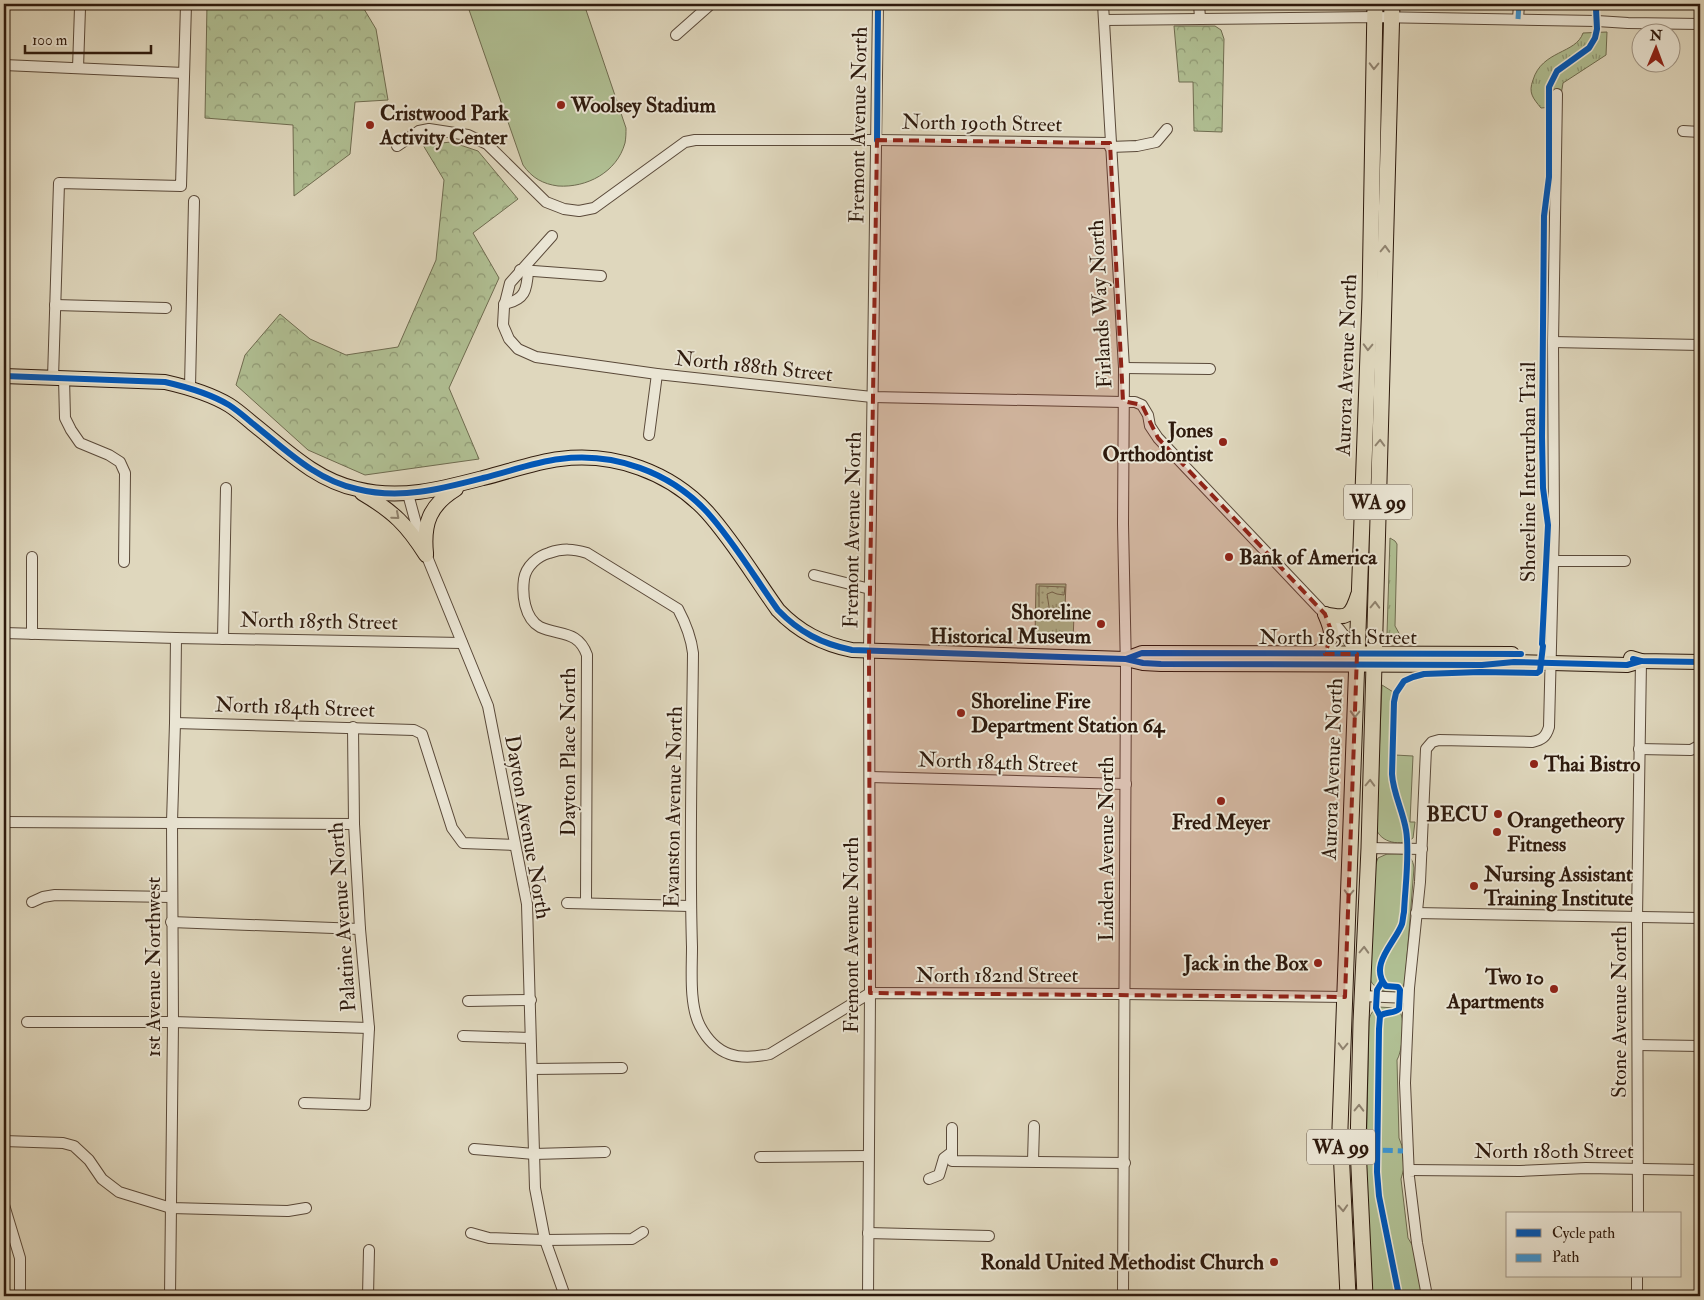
<svg xmlns="http://www.w3.org/2000/svg" width="1704" height="1300" viewBox="0 0 1704 1300" font-family="'IM FELL Double Pica',serif">
<style>
.grass{fill:url(#grass-tufts);stroke:#6f6c50}
.forest{fill:url(#forest-crowns);stroke:#6f6c50}
.park{fill:#b0bf93;stroke:#6f6c50}
.garden{fill:url(#garden-dots);stroke:#6f6c50}
.lines{fill:none;stroke-linecap:round;stroke-linejoin:round}
.minor-casing{stroke:#5a4939;stroke-width:12}
.major-casing{stroke:#2e1a0d;stroke-width:16}
.highway-casing{stroke:#2e1a0d;stroke-width:17}
.minor{stroke:#eae5d4;stroke-width:10}
.major{stroke:#dfd7bd;stroke-width:14}
.highway{stroke:#dfd7bd;stroke-width:15}
.quiet{stroke:#3c94d2;stroke-width:5;stroke-dasharray:10 5;stroke-linecap:butt}
.cycleway-casing{stroke:#eae5d4;stroke-width:9}
.cycleway{stroke:#0057b8;stroke-width:6}
.oneway{stroke:#8f826e}
.marked{fill:#8f2418;fill-opacity:0.2;stroke:#8f2418;stroke-width:4;stroke-dasharray:10 6;stroke-linejoin:round}
.poi-dot{fill:#8f2418;stroke:#eae5d4;stroke-width:2}
.labels{text-anchor:middle;stroke-width:4;stroke-linejoin:round;paint-order:stroke}
.shield{fill:#eae5d4;stroke:#665749;stroke-width:1}
.shield-label{font-size:20px;font-weight:bold;fill:#2e1a0d}
.poi-label{font-size:21px;font-weight:bold;fill:#2e1a0d;stroke:#eae5d4;text-anchor:start}
.street-label{font-size:21px;fill:#2e1a0d;stroke:#eae5d4}
</style>
<defs>
<pattern id="grass-tufts" width="24" height="20" patternUnits="userSpaceOnUse" patternTransform="scale(1.25)"><rect width="24" height="20" fill="#b0bf93"/><path d="M3 7l-1-3M5 7V3M7 7l1-3M15 17l-1-3M17 17v-4M19 17l1-3" fill="none" stroke="#909a76"/></pattern>
<pattern id="forest-crowns" width="20" height="18" patternUnits="userSpaceOnUse" patternTransform="scale(1.25)"><rect width="20" height="18" fill="#b0bf93"/><path d="M2 6a3 3 0 1 1 6 0M12 15a3 3 0 1 1 6 0" fill="none" stroke="#909a76"/></pattern>
<pattern id="garden-dots" width="8" height="8" patternUnits="userSpaceOnUse" patternTransform="scale(1.25)"><rect width="8" height="8" fill="#b0bf93"/><path d="M2 2h.1M6 6h.1" fill="none" stroke="#909a76" stroke-width="1.8" stroke-linecap="round"/></pattern>
</defs>
<rect width="100%" height="100%" fill="#dfd7bd"/>
<filter id="stains"><feTurbulence type="fractalNoise" baseFrequency=".004" numOctaves="4"/><feColorMatrix values="0 0 0 0 .2 0 0 0 0 .09 0 0 0 0 .02 0 0 0 .5 -.17"/></filter>
<radialGradient id="worn" r=".72"><stop offset=".6" stop-color="#630" stop-opacity="0"/><stop offset="1" stop-color="#630" stop-opacity=".3"/></radialGradient>
<!-- grass -->
<g class="grass">
<path d="M1607 32 1606 55 1563 83 1561 95 1553 107 1541 108C1533 98 1528 93 1533 80 1542 50 1576 54 1583 33Z"/>
<polygon points="1390,538 1395,541 1397,544 1395,626 1400,635 1413,639 1413,643 1395,642 1387,634"/>
<polygon points="1036,584 1066,584 1065,607 1069,615 1074,615 1073,641 1038,641 1035,637"/>
</g>
<!-- forest -->
<g class="forest">
<polygon points="207,4 361,4 376,29 388,100 355,102 350,154 294,196 293,125 205,118"/>
<polygon points="1174,26 1215,26 1221,30 1224,39 1222,132 1194,131 1193,82 1179,82"/>
<polygon points="451,142 478,151 518,199 473,233 499,278 449,388 479,459 365,475 308,450 236,385 245,355 280,314 310,339 346,355 398,347 436,260 444,180 423,145"/>
</g>
<!-- park -->
<g class="park">
<path d="M467 4H584L626 128C626 132 626 138 625 143 617 172 587 188 558 186 543 184 532 178 523 165Z"/>
<path d="M1382 685 1398 695 1395 755 1413 756 1410 822H1415L1413 838C1402 847 1380 843 1376 828Z"/>
<path d="M1387 854C1400 854 1412 851 1414 868L1405 982C1399 998 1375 993 1370 979L1375 866 1378 858Z"/>
<path d="M1379 1007 1395 1008C1396 1008 1401 1013 1401 1014 1405 1023 1402 1052 1397 1060L1399 1138 1402 1146 1404 1168 1401 1179 1408 1238 1414 1248 1424 1296H1372L1366 1166 1369 1021C1370 1014 1372 1011 1379 1007Z"/>
</g>
<!-- garden -->
<polygon class="garden" points="1039,586 1065,587 1064,595 1057,594 1052,592 1047,594 1050,613 1039,612"/>
<g class="lines">
<!-- minor casing -->
<g class="minor-casing">
<g id="minor">
<polyline points="1103,4 1124,368 1123,524 1126,670 1123,1296"/>
<polyline points="1199,4 1200,18"/>
<polyline points="1518,19 1519,4"/>
<polyline points="1105,20 1375,17 1597,21 1628,23 1700,24"/>
<polyline points="676,35 711,4"/>
<polyline points="4,65 184,73"/>
<polyline points="78,68 80,8 78,4"/>
<polyline points="1683,131 1700,132"/>
<polyline points="397,146 419,131 429,129 468,135 487,144 546,202 564,209 579,211 594,208 685,142 695,140 877,140 1110,143"/>
<polyline points="1110,147 1137,146 1156,142 1167,129"/>
<path d="M552 236 510 283 504 307 503 325 509 339 518 349 536 357 657 374 872 397 1123 402H1135L1142 405 1148 415 1150 426 1158 438 1320 609C1334 623 1346 635 1356 653"/>
<polyline points="520,270 601,276"/>
<path d="M504 304C525 300 527 290 528 271"/>
<polyline points="55,305 166,308"/>
<polyline points="1553,342 1700,345"/>
<polyline points="1124,368 1210,369"/>
<polyline points="53,378 59,183 181,186 186,4"/>
<polyline points="64,378 65,418 71,430 80,443 109,455 120,462 125,473 124,562"/>
<polyline points="190,387 194,201"/>
<polyline points="649,435 657,374"/>
<polyline points="408,494 421,542 488,706 527,904 535,1188 545,1240 565,1296"/>
<polyline points="1553,561 1625,561"/>
<polyline points="814,575 870,589"/>
<polyline points="4,633 176,638 462,643"/>
<polyline points="32,634 32,557"/>
<polyline points="223,639 226,488"/>
<polyline points="175,723 414,730 422,734 452,828 463,843 514,845"/>
<polyline points="1639,749 1691,750 1700,745"/>
<polyline points="870,777 1126,784"/>
<polyline points="4,822 354,824"/>
<polyline points="1369,848 1422,849"/>
<polyline points="32,902 43,897 55,895 171,897"/>
<polyline points="567,903 690,906"/>
<path d="M586 903 587 655C578 630 560 636 540 627 524 618 522 594 524 579 526 566 538 556 549 553 563 548 573 549 587 553L678 609C686 624 691 636 693 653 692 751 689 849 692 947 692 970 689 1005 700 1026 716 1056 738 1061 770 1054L870 993 1124 994 1345 997"/>
<polyline points="1416,913 1700,918"/>
<polyline points="171,922 360,929"/>
<polyline points="1362,996 1408,998"/>
<polyline points="468,1001 531,1000"/>
<polyline points="27,1022 173,1022 369,1028"/>
<polyline points="463,1036 530,1038"/>
<polyline points="1638,1045 1700,1046"/>
<polyline points="532,1069 622,1068"/>
<polyline points="304,1103 365,1105 369,1028 360,929 354,824 353,727"/>
<polyline points="952,1128 952,1161 1125,1163"/>
<polyline points="4,1141 63,1143 74,1146 89,1160 102,1179 119,1192 171,1208 288,1211 306,1208"/>
<polyline points="474,1149 534,1154 605,1152"/>
<polyline points="760,1157 868,1156"/>
<polyline points="1033,1161 1034,1126"/>
<polyline points="1409,1170 1520,1171 1586,1168 1700,1170"/>
<polyline points="929,1179 939,1175 944,1158 952,1152"/>
<polyline points="4,1205 20,1258 20,1296"/>
<polyline points="1638,1214 1637,918 1641,661"/>
<polyline points="471,1233 489,1238 545,1240 632,1239 643,1232"/>
<polyline points="868,1233 989,1236"/>
<polyline points="170,1296 173,1022 172,822 175,723 176,638"/>
<polyline points="368,1296 369,1250"/>
<polyline points="868,1296 870,993 869,651 878,4"/>
<path d="M1427 1296 1417 1243 1409 1177 1405 1083 1409 988 1420 882 1426 749 1432 742 1439 740 1532 742C1542 740 1546 737 1549 727L1554 524 1553 342 1557 94"/>
<polyline points="1637,1296 1637,1276"/>
</g>
</g>
<!-- major casing -->
<g class="major-casing">
<g id="major">
<path d="M4 376 165 382C187 387 209 393 229 405 237 410 245 417 252 423 285 449 315 480 357 489 400 500 441 489 483 478 508 472 534 462 560 459 614 452 670 472 707 512 734 542 755 578 778 610 799 632 822 644 852 650L1126 659 1143 663 1161 664 1482 665 1514 662 1627 665 1641 661"/>
<path d="M362 493C394 512 407 525 426 555"/>
<path d="M426 553C423 523 430 505 456 489"/>
<path d="M1325 614C1347 619 1351 617 1358 595"/>
<path d="M1317 653C1336 640 1333 633 1325 614"/>
<polyline points="1631,658 1641,661 1700,662"/>
<polyline points="1126,659 1142,653 1512,654"/>
</g>
</g>
<!-- highway casing -->
<g class="highway-casing">
<g id="highway">
<polyline points="1348,1296 1340,1128 1370,298 1375,4"/>
<polyline points="1365,1296 1358,1147 1361,1022 1369,848 1392,4"/>
</g>
</g>
<!-- minor -->
<use href="#minor" class="minor"/>
<!-- major -->
<use href="#major" class="major"/>
<!-- highway -->
<use href="#highway" class="highway"/>
<!-- quiet -->
<g class="quiet">
<polyline points="1518,19 1519,4"/>
<polyline points="1368,1148 1377,1150 1403,1151"/>
</g>
<!-- cycleway casing -->
<g class="cycleway-casing">
<g id="cycleway">
<polyline points="877,140 878,4"/>
<path d="M4 376 165 382C187 387 209 393 229 405 237 410 245 417 252 423 285 449 315 480 357 489 400 500 441 489 483 478 508 472 534 462 560 459 614 452 670 472 707 512 734 542 755 578 778 610 799 632 822 644 852 650L1126 659 1143 663 1161 664 1482 665 1514 662 1627 665 1641 661"/>
<polyline points="1126,659 1142,653 1521,654"/>
<polyline points="1633,659 1641,661 1700,662"/>
<polyline points="1382,982 1377,990 1376,1008 1380,1016 1379,1029 1377,1172 1379,1196 1399,1296"/>
<path d="M1380 1016C1386 1011 1394 1014 1399 1009L1400 990 1398 987 1386 986C1368 965 1395 943 1402 924 1403 920 1403 916 1404 912 1405 888 1410 853 1406 830 1403 811 1393 793 1392 774L1394 702 1396 693 1404 681 1413 677 1424 674 1480 672 1537 673 1540 671 1543 646 1542 644 1548 525 1543 488 1542 437 1544 216 1549 177V87L1557 71 1589 48 1595 38 1597 29 1596 9 1600 4"/>
</g>
</g>
<!-- cycleway -->
<use href="#cycleway" class="cycleway"/>
</g>
<!-- one-way arrows -->
<defs><path id="oneway-chevron" d="M-2-3.5L2.5 0L-2 3.5" fill="none" stroke-width="1.6" stroke-linecap="round" stroke-linejoin="round" transform="scale(1.25)"/></defs>
<g class="oneway">
<use href="#oneway-chevron" transform="translate(1374 66) rotate(91)"/>
<use href="#oneway-chevron" transform="translate(1385 249) rotate(-88)"/>
<use href="#oneway-chevron" transform="translate(1368 347) rotate(92)"/>
<use href="#oneway-chevron" transform="translate(1380 443) rotate(-88)"/>
<use href="#oneway-chevron" transform="translate(396 516) rotate(41)"/>
<use href="#oneway-chevron" transform="translate(1375 605) rotate(-88)"/>
<use href="#oneway-chevron" transform="translate(1355 714) rotate(92)"/>
<use href="#oneway-chevron" transform="translate(1370 783) rotate(-88)"/>
<use href="#oneway-chevron" transform="translate(1349 893) rotate(92)"/>
<use href="#oneway-chevron" transform="translate(1364 950) rotate(-88)"/>
<use href="#oneway-chevron" transform="translate(1343 1046) rotate(92)"/>
<use href="#oneway-chevron" transform="translate(1359 1108) rotate(-89)"/>
<use href="#oneway-chevron" transform="translate(1343 1208) rotate(87)"/>
</g>
<!-- marked area -->
<path class="marked" d="M877 140 1110 143 1123 401 1142 405 1158 438 1325 614 1332 633 1325 654H1357L1345 997 870 993 869 651Z"/>
<!-- markers -->
<g class="poi-dot">
<circle cx="561" cy="105" r="5"/>
<circle cx="370" cy="125" r="5"/>
<circle cx="1223" cy="442" r="5"/>
<circle cx="1229" cy="557" r="5"/>
<circle cx="1101" cy="624" r="5"/>
<circle cx="961" cy="713" r="5"/>
<circle cx="1534" cy="764" r="5"/>
<circle cx="1221" cy="801" r="5"/>
<circle cx="1498" cy="814" r="5"/>
<circle cx="1497" cy="832" r="5"/>
<circle cx="1474" cy="886" r="5"/>
<circle cx="1318" cy="963" r="5"/>
<circle cx="1554" cy="989" r="5"/>
<circle cx="1274" cy="1262" r="5"/>
</g>
<g class="labels">
<!-- shield labels -->
<g class="shield">
<rect x="1344" y="484.5" width="68" height="35" rx="4"/>
<rect x="1307" y="1129.5" width="68" height="35" rx="4"/>
</g>
<g class="shield-label">
<text x="1378" y="509">WA 99</text>
<text x="1341" y="1154">WA 99</text>
</g>
<!-- poi labels -->
<g class="poi-label">
<text x="571" y="112">Woolsey Stadium</text>
<text x="380" y="120">Cristwood Park<tspan x="380" dy="24">Activity Center</tspan></text>
<text x="1213" y="437" text-anchor="end">Jones<tspan x="1213" dy="24">Orthodontist</tspan></text>
<text x="1239" y="564">Bank of America</text>
<text x="1091" y="619" text-anchor="end">Shoreline<tspan x="1091" dy="24">Historical Museum</tspan></text>
<text x="971" y="708">Shoreline Fire<tspan x="971" dy="24">Department Station 64</tspan></text>
<text x="1544" y="771">Thai Bistro</text>
<text x="1488" y="821" text-anchor="end">BECU</text>
<text x="1507" y="827">Orangetheory<tspan x="1507" dy="24">Fitness</tspan></text>
<text x="1221" y="829" text-anchor="middle">Fred Meyer</text>
<text x="1484" y="881">Nursing Assistant<tspan x="1484" dy="24">Training Institute</tspan></text>
<text x="1308" y="970" text-anchor="end">Jack in the Box</text>
<text x="1544" y="984" text-anchor="end">Two 10<tspan x="1544" dy="24">Apartments</tspan></text>
<text x="1264" y="1269" text-anchor="end">Ronald United Methodist Church</text>
</g>
<!-- street labels -->
<g class="street-label">
<text transform="translate(982 123) rotate(1)" y="7">North 190th Street</text>
<text transform="translate(858 125) rotate(-89)" y="7">Fremont Avenue North</text>
<text transform="translate(1100 304) rotate(-93)" y="7">Firlands Way North</text>
<text transform="translate(1346 365) rotate(-88)" y="7">Aurora Avenue North</text>
<text transform="translate(754 366) rotate(6)" y="7">North 188th Street</text>
<text transform="translate(1528 472) rotate(-90)" y="7">Shoreline Interurban Trail</text>
<text transform="translate(852 530) rotate(-89)" y="7">Fremont Avenue North</text>
<text transform="translate(319 621) rotate(1)" y="7">North 185th Street</text>
<text x="1338" y="644">North 185th Street</text>
<text transform="translate(295 707) rotate(2)" y="7">North 184th Street</text>
<text transform="translate(568 752) rotate(-90)" y="7">Dayton Place North</text>
<text transform="translate(998 762) rotate(2)" y="7">North 184th Street</text>
<text transform="translate(1332 769) rotate(-88)" y="7">Aurora Avenue North</text>
<text transform="translate(673 807) rotate(-89)" y="7">Evanston Avenue North</text>
<text transform="translate(528 827) rotate(80)" y="7">Dayton Avenue North</text>
<text transform="translate(1106 849) rotate(-90)" y="7">Linden Avenue North</text>
<text transform="translate(342 917) rotate(-94)" y="7">Palatine Avenue North</text>
<text transform="translate(851 935) rotate(-90)" y="7">Fremont Avenue North</text>
<text transform="translate(153 967) rotate(-90)" y="7">1st Avenue Northwest</text>
<text x="997" y="982">North 182nd Street</text>
<text transform="translate(1619 1012) rotate(-90)" y="7">Stone Avenue North</text>
<text x="1554" y="1158">North 180th Street</text>
</g>
</g>
<!-- margin -->
<rect width="1704" height="1300" fill="none" stroke="#dfd7bd" stroke-width="20"/>
<rect x="5" y="5" width="1694" height="1290" fill="none" stroke="#2e1a0d" stroke-width="2.5"/>
<rect x="10" y="10" width="1684" height="1280" fill="none" stroke="#2e1a0d"/>
<!-- legend -->
<rect x="1506" y="1212" width="175" height="65" fill="#eae5d4" stroke="#9f9484"/>
<rect x="1516" y="1229" width="25" height="8" fill="#0057b8" stroke="#9f9484"/>
<text x="1552" y="1238" font-size="15" fill="#2e1a0d">Cycle path</text>
<rect x="1516" y="1254" width="25" height="8" fill="#3c94d2" stroke="#9f9484"/>
<text x="1552" y="1262" font-size="15" fill="#2e1a0d">Path</text>
<!-- north arrow -->
<g transform="translate(1656 48) rotate(1)"><circle r="24" fill="#eae5d4" stroke="#9f9484"/>
<path d="M0-4L9 19L0 12L-9 19Z" fill="#8f2418"/>
<text y="-8" font-size="14" font-weight="bold" text-anchor="middle" fill="#2e1a0d">N</text>
</g>
<!-- scale -->
<path d="M25 45v8h126v-8" fill="none" stroke="#2e1a0d" stroke-width="2.5"/>
<text x="32" y="45" font-size="15" fill="#2e1a0d" stroke="#eae5d4" stroke-width="4" paint-order="stroke">100 m</text>
<rect width="100%" height="100%" filter="url(#stains)"/>
<rect width="100%" height="100%" fill="url(#worn)"/>
</svg>
